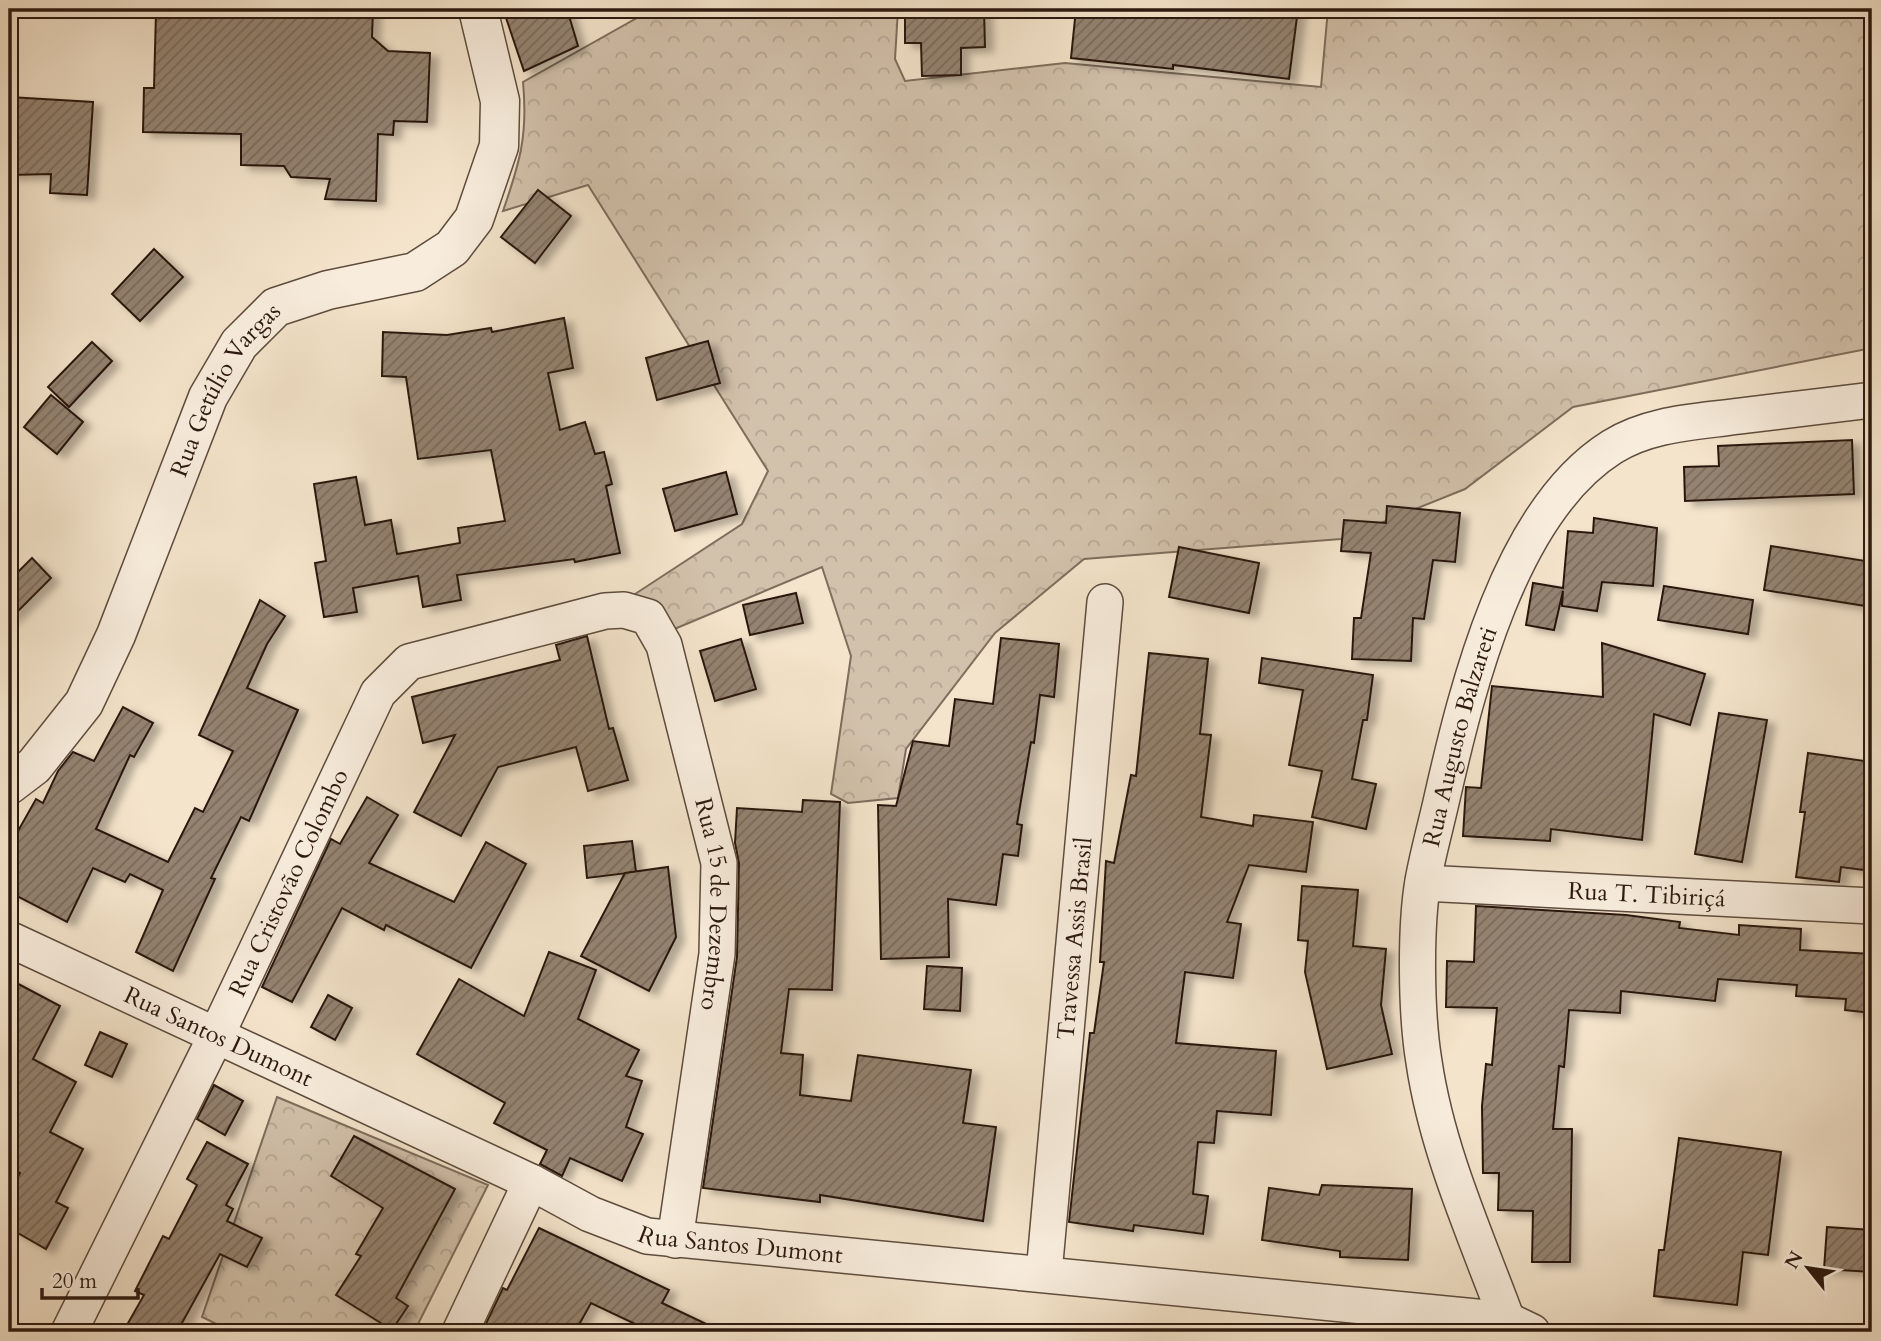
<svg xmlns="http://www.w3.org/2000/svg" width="1881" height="1341" viewBox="0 0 1881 1341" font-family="Cardo,serif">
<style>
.forest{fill:url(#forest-crowns);stroke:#7f6d5d;stroke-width:2}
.building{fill:url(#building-hatch);stroke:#2c190f;stroke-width:2;filter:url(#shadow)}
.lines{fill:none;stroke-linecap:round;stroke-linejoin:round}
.minor-casing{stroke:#5e4c3e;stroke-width:38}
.tertiary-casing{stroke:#5e4c3e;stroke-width:41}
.minor{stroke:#f8eddd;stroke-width:35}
.tertiary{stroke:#f8eddd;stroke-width:38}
.labels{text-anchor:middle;stroke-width:5;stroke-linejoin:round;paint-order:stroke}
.street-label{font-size:24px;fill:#2c190f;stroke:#f8eddd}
</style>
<defs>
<pattern id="forest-crowns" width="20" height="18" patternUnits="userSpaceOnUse" patternTransform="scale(1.75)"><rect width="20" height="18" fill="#d2c1ab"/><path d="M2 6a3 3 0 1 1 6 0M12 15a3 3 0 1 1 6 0" fill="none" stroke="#b4a592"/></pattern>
<pattern id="building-hatch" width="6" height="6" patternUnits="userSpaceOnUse" patternTransform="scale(1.75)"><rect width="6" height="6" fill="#948371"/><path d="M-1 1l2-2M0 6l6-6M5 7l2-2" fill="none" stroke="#796a5b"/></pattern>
<filter id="shadow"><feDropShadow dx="8" dy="4.5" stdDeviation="3.5" flood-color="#0004"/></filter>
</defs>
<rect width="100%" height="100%" fill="#f4e4cb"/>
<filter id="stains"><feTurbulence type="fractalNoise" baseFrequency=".00286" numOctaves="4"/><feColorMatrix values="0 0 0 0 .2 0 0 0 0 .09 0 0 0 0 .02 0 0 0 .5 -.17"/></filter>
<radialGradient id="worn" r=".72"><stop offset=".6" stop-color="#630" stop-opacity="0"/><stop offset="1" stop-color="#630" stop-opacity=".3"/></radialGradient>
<!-- forest -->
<g class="forest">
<path d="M653 9H898L895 59 905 81 1065 63 1321 87 1328 9H1872V348L1573 407 1465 489 1341 539 1084 559 995 633 906 749 898 798 848 803 831 794 851 656 822 567 672 630 632 596 742 524 768 471 588 185 503 211C520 162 528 135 523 82Z"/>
<polygon points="277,1097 488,1185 414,1332 233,1332 202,1317"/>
</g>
<!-- building -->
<g class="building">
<polygon points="196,9 373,9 372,37 388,51 430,53 427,122 394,121 393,135 378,134 376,201 325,199 330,179 291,177 284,166 241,165 241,134 143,132 144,88 154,88 156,12 196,13"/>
<polygon points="503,9 567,9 578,46 524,71"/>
<polygon points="905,9 984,9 985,47 961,48 961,75 922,76 921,43 905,43"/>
<polygon points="1076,9 1298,9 1289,79 1173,65 1173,69 1071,58"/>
<polygon points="9,97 93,102 87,195 50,193 51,174 9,175"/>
<polygon points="538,190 571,216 535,263 501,237"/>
<polygon points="154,249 183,277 140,321 112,294"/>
<polygon points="564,318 573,368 548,373 560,430 585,422 595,454 604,452 612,484 606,486 620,553 575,562 574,559 457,575 461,600 423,607 418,576 353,588 357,612 324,617 315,563 326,561 314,484 356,477 365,525 391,520 397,554 460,543 458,528 505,521 491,450 418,459 406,377 382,376 383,332 447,335 491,328 492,332"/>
<polygon points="708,341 720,383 657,400 646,358"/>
<polygon points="92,342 112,361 69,407 48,387"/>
<polygon points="51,395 83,422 57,454 24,427"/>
<polygon points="1852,440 1854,494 1685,501 1684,467 1719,466 1718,446"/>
<polygon points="726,472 737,514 675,531 663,489"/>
<polygon points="1387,506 1460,513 1455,562 1433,560 1424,619 1413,618 1411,661 1352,659 1354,618 1361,618 1371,553 1341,551 1344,520 1386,523"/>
<polygon points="1594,518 1657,528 1653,586 1602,582 1597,611 1562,606 1563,591 1554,630 1526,625 1533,583 1563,588 1568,531 1593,533"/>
<polygon points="1771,546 1872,562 1872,607 1764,590"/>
<polygon points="1179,547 1259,563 1249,613 1169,597"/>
<polygon points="32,558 51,578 9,620 9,581"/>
<polygon points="1664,586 1753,600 1748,634 1658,620"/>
<polygon points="796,593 803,623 750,635 743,605"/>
<polygon points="260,600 285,616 267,644 247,688 298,710 249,821 241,817 211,878 215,879 173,971 136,952 163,890 130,874 125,882 93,868 67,922 9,892 9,847 36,799 43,803 58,771 73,752 94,761 123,707 153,723 134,757 130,755 96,829 168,862 195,808 203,812 233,751 199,735"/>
<polygon points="587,636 609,729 613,728 628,780 588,791 576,747 498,767 461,836 414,812 455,735 423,743 412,697 560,660 556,645"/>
<polygon points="1001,638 1059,644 1054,697 1040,695 1034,743 1031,742 1017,824 1022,825 1018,856 1003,854 996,905 948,899 949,957 881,959 878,805 896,806 913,741 949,746 955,699 993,704"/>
<polygon points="741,639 756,689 715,701 700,651"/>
<polygon points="1602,643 1705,674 1690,725 1654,714 1642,840 1551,829 1550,841 1463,836 1466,787 1481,788 1492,686 1603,697"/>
<polygon points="1149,653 1208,659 1200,734 1211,735 1201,817 1253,826 1254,815 1313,822 1306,872 1249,865 1227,922 1241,924 1233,978 1185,972 1176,1043 1276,1051 1271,1115 1217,1111 1214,1143 1198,1142 1193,1194 1208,1196 1203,1234 1134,1225 1133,1231 1069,1222 1090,1033 1094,1033 1104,962 1100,962 1106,861 1114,863 1131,775 1136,776"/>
<polygon points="1262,658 1373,675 1367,720 1363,720 1352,779 1376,784 1366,829 1312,817 1322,771 1289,765 1303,690 1259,683"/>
<polygon points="1719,713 1767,720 1742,862 1695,854"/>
<polygon points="1808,753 1872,762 1872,871 1841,867 1839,882 1796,877 1805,812 1800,812"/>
<polygon points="367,797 398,815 369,863 454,902 486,842 526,864 471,968 386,925 384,930 342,908 292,1002 262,987 331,839 340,844"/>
<polygon points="803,800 840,802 832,990 789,989 781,1053 803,1055 800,1095 851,1101 858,1055 971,1070 963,1123 996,1127 983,1221 820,1195 820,1202 703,1188 737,957 739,863 735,843 737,808 802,812"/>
<polygon points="632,841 636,872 587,878 584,846"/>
<polygon points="668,867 676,937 649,991 581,956 625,873"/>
<polygon points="1302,886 1358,890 1353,946 1386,949 1381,1005 1392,1054 1327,1069 1305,972 1308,941 1298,940"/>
<polygon points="1476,906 1626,915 1680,922 1679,928 1739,935 1739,925 1801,929 1800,950 1872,954 1872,1013 1845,1010 1846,999 1796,996 1797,985 1718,979 1715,1001 1621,991 1620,1013 1569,1010 1564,1067 1559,1066 1553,1129 1572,1129 1570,1262 1532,1262 1533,1211 1498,1210 1499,1173 1483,1173 1482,1106 1486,1064 1492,1065 1497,1008 1446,1007 1447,961 1474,962"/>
<polygon points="549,952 596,970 578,1019 639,1050 626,1076 642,1081 626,1127 643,1134 622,1181 570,1158 562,1176 540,1164 547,1150 494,1123 505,1103 417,1054 459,979 524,1016"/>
<polygon points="927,966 962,968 960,1011 924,1009"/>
<polygon points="9,979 60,1006 33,1059 76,1082 50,1132 83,1149 56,1202 68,1208 46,1249 9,1228 9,1194 20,1173 9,1167"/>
<polygon points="328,995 352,1008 335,1040 311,1027"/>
<polygon points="100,1032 127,1044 112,1077 85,1065"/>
<polygon points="214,1085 243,1101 225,1135 197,1119"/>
<polygon points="354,1136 455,1189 396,1298 408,1306 392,1330 336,1295 361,1256 356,1254 383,1208 331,1176"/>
<polygon points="1679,1138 1781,1152 1768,1255 1743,1252 1737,1305 1654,1296 1659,1250 1664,1250"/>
<polygon points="207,1142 248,1164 226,1205 233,1209 227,1221 262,1238 247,1267 220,1254 177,1332 123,1332 144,1295 135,1291 163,1236 169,1239 197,1185 187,1179"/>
<polygon points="1322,1185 1412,1189 1408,1260 1340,1257 1340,1251 1262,1240 1269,1188 1319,1195"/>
<polygon points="1827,1227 1872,1230 1872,1272 1824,1269"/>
<polygon points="539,1228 669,1290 662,1303 723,1332 652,1332 591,1303 575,1332 482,1332 503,1288 507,1290"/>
</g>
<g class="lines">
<!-- minor casing -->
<g class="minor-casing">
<g id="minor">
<path id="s1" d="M1423 883 1872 906"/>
<path id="s2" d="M9 939 531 1182 590 1214 647 1236 1507 1320 1532 1332"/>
<path id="s3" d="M1044 1273 1105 602"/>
<path id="s4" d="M1507 1320C1476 1236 1437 1151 1424 1062 1416 1014 1415 928 1423 881 1428 853 1436 825 1442 798 1467 688 1510 511 1612 447 1650 423 1697 422 1740 416 1784 411 1828 405 1872 400"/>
<path id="s5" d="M69 1332 217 1034 378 693 409 662 605 611 624 610 648 617 664 645 719 863 717 954 675 1240"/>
<polyline points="460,1332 531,1182"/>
</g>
</g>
<!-- tertiary casing -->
<g class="tertiary-casing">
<g id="tertiary">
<path id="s6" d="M9 785 34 766 84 703 116 635 208 397 239 344 276 307 328 290 415 272 452 248 474 219 499 146 500 101 478 9"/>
</g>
</g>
<!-- minor -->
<use href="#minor" class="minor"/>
<!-- tertiary -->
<use href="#tertiary" class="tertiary"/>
</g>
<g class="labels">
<!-- street labels -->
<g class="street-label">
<text dy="8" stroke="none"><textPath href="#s6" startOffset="457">Rua Getúlio Vargas</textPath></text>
<text dy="8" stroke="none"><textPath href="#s4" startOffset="602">Rua Augusto Balzareti</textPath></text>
<text dy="8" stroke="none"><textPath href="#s5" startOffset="500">Rua Cristovão Colombo</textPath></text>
<text dy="8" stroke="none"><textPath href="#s1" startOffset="224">Rua T. Tibiriçá</textPath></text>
<text dy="8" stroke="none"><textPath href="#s5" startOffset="1298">Rua 15 de Dezembro</textPath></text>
<text dy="8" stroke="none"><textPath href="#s3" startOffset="336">Travessa Assis Brasil</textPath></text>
<text dy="8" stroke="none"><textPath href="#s2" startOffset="231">Rua Santos Dumont</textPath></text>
<text dy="8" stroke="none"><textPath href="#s2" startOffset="798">Rua Santos Dumont</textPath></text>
</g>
</g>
<!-- margin -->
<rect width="1881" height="1341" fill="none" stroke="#f4e4cb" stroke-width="35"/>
<rect x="10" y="10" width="1860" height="1320" fill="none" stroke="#2c190f" stroke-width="3.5"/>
<rect x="18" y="18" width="1846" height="1306" fill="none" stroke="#2c190f" stroke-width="2"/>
<!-- north arrow -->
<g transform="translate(1808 1268) rotate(300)" stroke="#f8eddd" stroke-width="5" paint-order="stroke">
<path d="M0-5L12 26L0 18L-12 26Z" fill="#2c190f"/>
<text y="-10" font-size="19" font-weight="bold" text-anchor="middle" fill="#2c190f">N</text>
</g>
<!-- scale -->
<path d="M42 1288v10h96v-10" fill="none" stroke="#2c190f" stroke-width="3.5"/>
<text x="52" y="1288" font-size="21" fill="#2c190f" stroke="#f8eddd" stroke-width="5" paint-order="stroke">20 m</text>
<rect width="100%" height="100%" filter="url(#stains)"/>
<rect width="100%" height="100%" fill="url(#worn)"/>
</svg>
